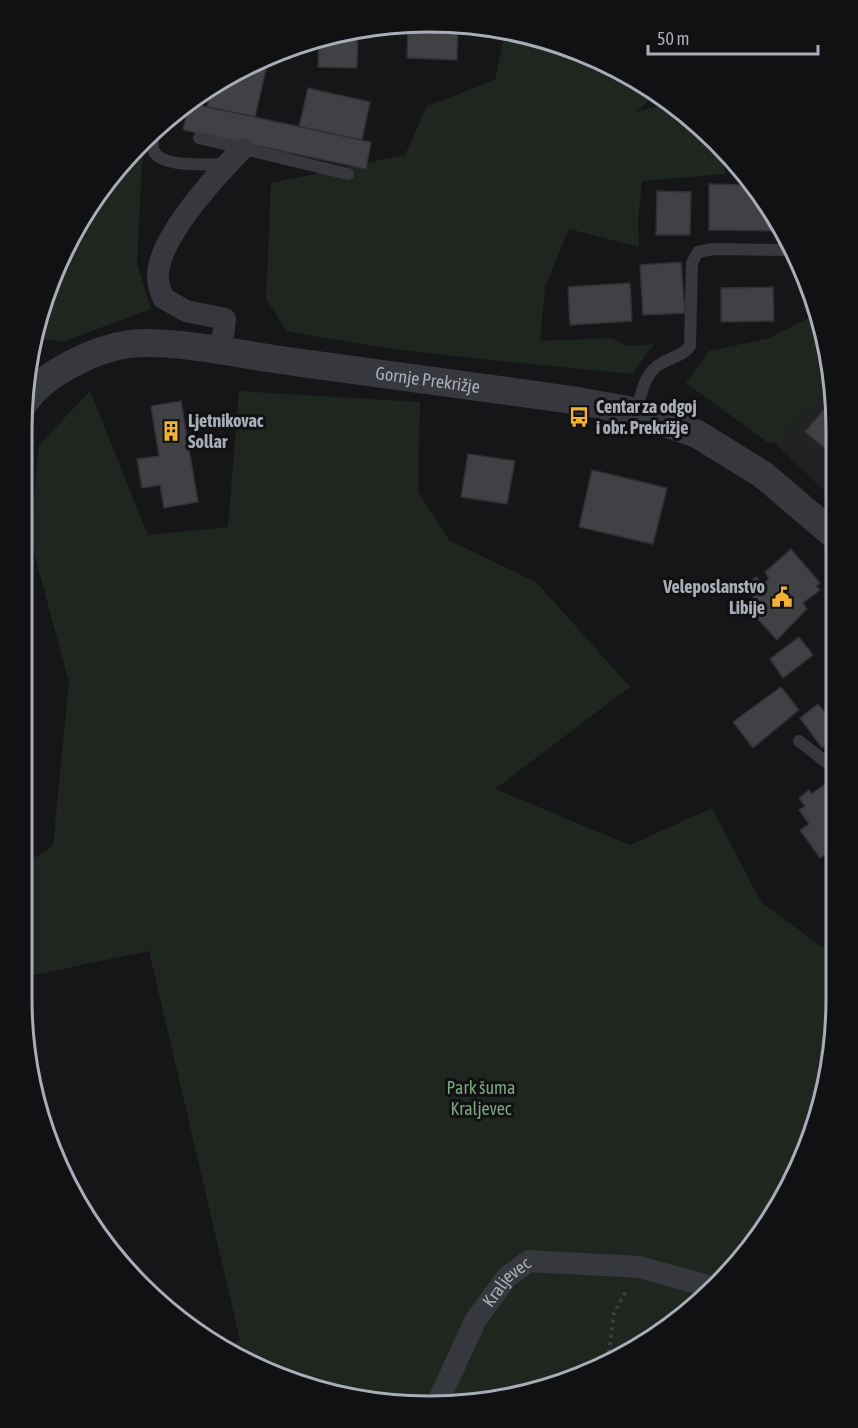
<svg xmlns="http://www.w3.org/2000/svg" width="858" height="1428" viewBox="0 0 858 1428" font-family="'Asap Condensed',sans-serif">
<style>
.built{fill:#222225}
.green{fill:#1e261f}
.building{fill:#404145;stroke:#303034;stroke-width:1.5}
.lines{fill:none;stroke-linecap:round;stroke-linejoin:round}
.path{stroke:#3d3f44;stroke-width:4;stroke-dasharray:3 4.5;stroke-linecap:butt}
.service{stroke:#37383d;stroke-width:12}
.minor{stroke:#37383d;stroke-width:22}
.tertiary{stroke:#37383d;stroke-width:28}
.labels{text-anchor:middle;stroke-width:6;stroke-linejoin:round;paint-order:stroke}
.street-label{font-size:18px;fill:#a8adb8;stroke:#111113}
.poi-label{font-size:18px;font-weight:bold;fill:#a8adb8;stroke:#111113;text-anchor:start}
.park-label{font-size:18px;fill:#7fa381;stroke:#111113}
.rim{fill:none;stroke:#a8adb8;stroke-width:3}
</style>
<rect width="100%" height="100%" fill="#161618"/>
<!-- built -->
<polygon class="built" points="834,376 834,500 767,435"/>
<!-- green -->
<g class="green">
<path d="M506 29 585 52 656 90 658 92 636 112 662 105 676 107 718 141 725 151V174L642 181 638 221 639 247 569 229 545 287 540 341 612 338 626 346 654 344 632 374C517 362 401 354 287 331L266 299 271 183 405 155 427 106 495 80Z"/>
<polygon points="149,133 142,161 137,264 151,309 65,341 34,340 43,298 90,202"/>
<polygon points="815,297 834,376 834,387 785,434 770,444 686,383 709,351 770,338 812,316"/>
<polygon points="90,391 148,535 228,527 239,391 420,402 418,492 449,540 537,583 630,687 495,789 630,845 712,808 761,902 836,957 836,1026 815,1130 768,1226 678,1322 560,1385 429,1407 298,1385 229,1349 240,1340 149,951 29,976 21,966 21,867 53,846 69,682 30,538 39,445"/>
</g>
<!-- building -->
<g class="building">
<polygon points="429,21 458,24 457,60 407,58 408,23"/>
<polygon points="358,28 357,68 318,67 319,38"/>
<polygon points="259,59 268,61 255,117 207,107 212,85"/>
<polygon points="308,88 370,102 362,140 299,127"/>
<polygon points="189,103 371,142 366,169 183,130"/>
<polygon points="709,184 751,185 779,220 779,231 709,230"/>
<polygon points="657,191 691,192 690,235 656,235"/>
<polygon points="681,262 685,313 643,315 640,265"/>
<polygon points="630,283 632,321 570,325 568,287"/>
<polygon points="773,287 774,321 721,322 721,288"/>
<polygon points="834,397 834,456 805,432"/>
<polygon points="181,401 198,502 164,508 160,485 142,488 137,459 159,456 151,406"/>
<polygon points="468,454 515,461 507,504 461,497"/>
<polygon points="592,470 667,488 653,544 579,527"/>
<polygon points="791,549 820,583 816,586 820,590 803,603 807,609 777,640 757,618 765,611 744,586 756,577 762,584 769,579 765,572"/>
<polygon points="799,637 813,655 783,678 770,659"/>
<polygon points="781,687 799,710 753,748 733,722"/>
<polygon points="818,704 835,724 835,738 822,748 800,718"/>
<polygon points="831,780 835,787 835,847 820,858 800,830 809,824 799,810 805,806 799,798 809,790 811,794"/>
</g>
<g class="lines">
<!-- path -->
<polyline class="path" points="608,1360 614,1313 627,1289"/>
<!-- service -->
<g class="service">
<path d="M154 129C154 135 152 143 153 148 156 169 210 164 227 164"/>
<polyline points="199,138 348,174"/>
<path d="M636 413C641 395 644 372 662 363 672 357 683 356 690 346L692 263 698 252 713 249 785 250"/>
<polyline points="799,741 835,769"/>
</g>
<!-- minor -->
<g class="minor">
<path d="M221 352 225 319 186 311 163 298C161 291 157 282 158 275 159 237 216 176 242 149"/>
<path id="s1" d="M436 1406 475 1321 507 1277 529 1261 639 1267 711 1287"/>
</g>
<!-- tertiary -->
<path class="tertiary" id="s2" d="M22 407C39 375 94 349 129 344 168 339 234 353 274 359 373 373 472 386 572 400L628 410 697 434 762 474 834 535"/>
</g>
<!-- icons -->
<defs>
<g id="bus-bare" transform="scale(1.62)"><path d="M-5-6H5V4H4V6H2V4H-2V6H-4V4H-5ZM-3.5-4V0h7V-4ZM-3.5 1.2v1.5H-2V1.2ZM2 1.2v1.5H3.5V1.2Z" fill="#f2b134" stroke="#111113" stroke-width="2.5" paint-order="stroke"/></g>
<g id="building-bare" transform="scale(1.62)"><path d="M-4-6H4V6H1V3H-1V6H-4ZM-2.5-4.3h1.7v1.8h-1.7ZM.8-4.3h1.7v1.8H.8ZM-2.5-1h1.7V.8h-1.7ZM.8-1h1.7V.8H.8Z" fill="#f2b134" stroke="#111113" stroke-width="2.5" paint-order="stroke"/></g>
<g id="civic-bare" transform="scale(1.62)"><path d="M-.6-6.5H3V-4.5H.6V-3L4-1V1h2V6H-6V1h2V-1L-.6-3ZM-1.2 2.5V6h2.4V2.5Z" fill="#f2b134" stroke="#111113" stroke-width="2.5" paint-order="stroke"/></g>
</defs>
<g fill-rule="evenodd">
<use href="#bus-bare" x="579" y="417"/>
<use href="#building-bare" x="171" y="431"/>
<use href="#civic-bare" x="782" y="597"/>
</g>
<g class="labels">
<!-- street labels -->
<g class="street-label">
<text dy="6" stroke="none"><textPath href="#s2" startOffset="429">Gornje Prekrižje</textPath></text>
<text dy="6" stroke="none"><textPath href="#s1" startOffset="144">Kraljevec</textPath></text>
</g>
<!-- poi labels -->
<g class="poi-label">
<text x="596" y="413">Centar za odgoj<tspan x="596" dy="21">i obr. Prekrižje</tspan></text>
<text x="188" y="427">Ljetnikovac<tspan x="188" dy="21">Sollar</tspan></text>
<text x="765" y="593" text-anchor="end">Veleposlanstvo<tspan x="765" dy="21">Libije</tspan></text>
</g>
<!-- park labels -->
<g class="park-label">
<text x="481" y="1094">Park šuma<tspan x="481" dy="21">Kraljevec</tspan></text>
</g>
</g>
<!-- crop -->
<path d="M0 0H858V1428H0ZM429 32H429A397 397 0 0 1 826 429V999A397 397 0 0 1 429 1396H429A397 397 0 0 1 32 999V429A397 397 0 0 1 429 32Z" fill="#111113" fill-rule="evenodd"/>
<path class="rim" d="M429 32H429A397 397 0 0 1 826 429V999A397 397 0 0 1 429 1396H429A397 397 0 0 1 32 999V429A397 397 0 0 1 429 32Z"/>
<!-- scale -->
<path d="M648 45v9h170v-9" fill="none" stroke="#a8adb8" stroke-width="3"/>
<text x="657" y="45" font-size="18" fill="#a8adb8" stroke="#111113" stroke-width="4.5" paint-order="stroke">50 m</text>
</svg>
